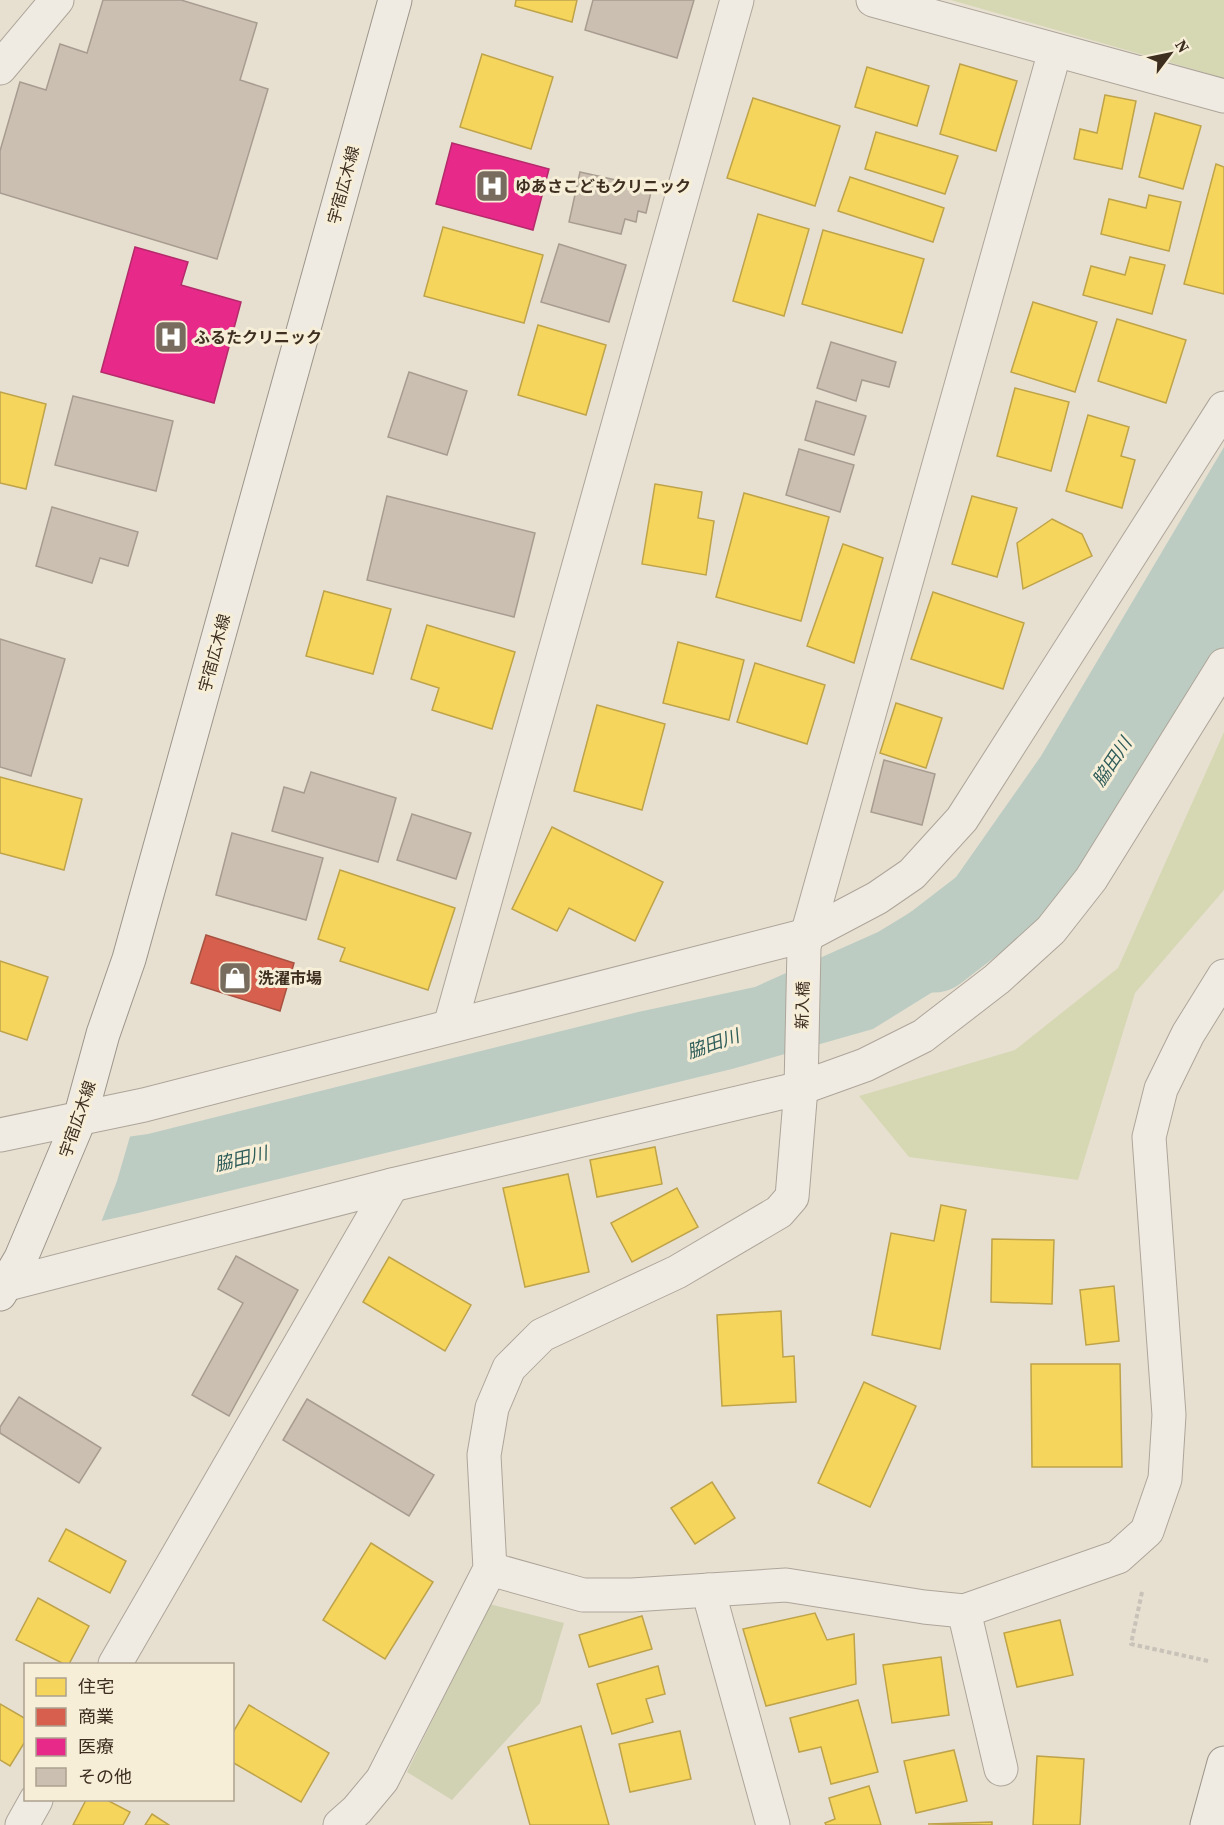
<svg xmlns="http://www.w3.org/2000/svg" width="1224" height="1825" viewBox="0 0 1224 1825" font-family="'Source Serif 4','Noto Sans JP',serif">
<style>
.green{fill:#d6d7b3}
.cemetery{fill:#d1d1b3}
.water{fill:#bcccc2}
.pier{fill:#e7e0d1}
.homes{fill:#f6d55c;stroke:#bea34a;stroke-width:1.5}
.shops{fill:#d6604d;stroke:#a85140;stroke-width:1.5}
.health{fill:#e7298a;stroke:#b42a6a;stroke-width:1.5}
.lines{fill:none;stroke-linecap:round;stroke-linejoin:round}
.river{stroke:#bcccc2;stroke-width:87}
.building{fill:#cbbfb2;stroke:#a89c90;stroke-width:1.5}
.street-casing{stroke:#ada599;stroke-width:35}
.secondary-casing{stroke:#9c958a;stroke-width:35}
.path{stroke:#c8c2b9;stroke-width:4;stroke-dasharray:4.5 3;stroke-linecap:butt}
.street{stroke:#efebe3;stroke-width:33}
.secondary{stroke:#efebe3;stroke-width:33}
.labels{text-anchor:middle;stroke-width:6;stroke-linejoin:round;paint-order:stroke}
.street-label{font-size:16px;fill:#3d2e20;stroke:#f7eed8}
.poi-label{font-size:16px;font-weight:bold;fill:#3d2e20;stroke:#f7eed8;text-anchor:start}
.water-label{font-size:18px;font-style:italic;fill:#2f5d5a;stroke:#f7eed8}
</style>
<rect width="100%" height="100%" fill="#e7e0d1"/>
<!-- green -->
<g class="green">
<polygon points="951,0 1224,0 1224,78"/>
<polygon points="1224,732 1224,890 1135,993 1078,1180 909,1157 859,1096 1015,1050 1118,968"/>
</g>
<!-- cemetery -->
<polygon class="cemetery" points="489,1604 564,1623 540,1703 452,1800 407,1772"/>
<!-- water -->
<polygon class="water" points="1224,447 1224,602 1181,669 952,980 873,1029 732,1069 138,1213 0,1243 0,1155 148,1134 638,1012 755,987 878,932 947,890 1041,756"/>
<!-- pier -->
<polygon class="pier" points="131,1133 117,1181 100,1225 0,1246 0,1152"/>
<!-- homes -->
<g class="homes">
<polygon points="516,0 577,0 572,22 515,6"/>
<polygon points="482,54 553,77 531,149 460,127"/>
<polygon points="960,64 1017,81 996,151 940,134"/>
<polygon points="867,67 929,86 917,126 855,107"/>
<polygon points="1105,95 1136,101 1122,169 1074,159 1080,129 1097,133"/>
<polygon points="753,98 840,126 815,206 727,178"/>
<polygon points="1155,113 1201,126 1183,189 1139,177"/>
<polygon points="876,132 958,156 945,194 865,169"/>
<polygon points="1216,164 1224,167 1224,294 1184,284"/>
<polygon points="850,177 944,208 933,242 838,211"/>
<polygon points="1149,195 1181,202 1169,251 1101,234 1109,199 1146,208"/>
<polygon points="758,214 809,229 784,316 733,301"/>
<polygon points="443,227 543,255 524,323 424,296"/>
<polygon points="823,230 924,259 902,333 802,304"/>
<polygon points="1130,257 1165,265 1152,314 1083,295 1091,266 1125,275"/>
<polygon points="1033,302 1097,322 1075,392 1011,372"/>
<polygon points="1117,319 1186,340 1166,403 1098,381"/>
<polygon points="538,325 606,345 586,415 518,395"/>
<polygon points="1015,388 1069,402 1051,471 997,456"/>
<polygon points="0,392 46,404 26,489 0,483"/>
<polygon points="1088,415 1129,427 1121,456 1135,460 1122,508 1066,491"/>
<polygon points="655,484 702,492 698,518 714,521 706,575 642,564"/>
<polygon points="744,493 829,517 801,621 716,597"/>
<polygon points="972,496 1017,508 997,577 952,564"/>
<polygon points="1052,519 1082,534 1092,556 1023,589 1017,543"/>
<polygon points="843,544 883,558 854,663 807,646"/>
<polygon points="324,591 391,609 373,674 306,656"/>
<polygon points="933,592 1024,623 1003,689 911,659"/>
<polygon points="427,625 515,652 492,729 432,710 439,688 411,679"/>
<polygon points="678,642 744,660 729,720 663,703"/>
<polygon points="755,663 825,685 807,744 737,722"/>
<polygon points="896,703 942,718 926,768 880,753"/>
<polygon points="597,705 665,724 642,810 574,791"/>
<polygon points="0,777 82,799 64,870 0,853"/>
<polygon points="552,827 663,882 635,941 569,908 557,931 512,909"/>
<polygon points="340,870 455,908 428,990 340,961 345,948 318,939"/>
<polygon points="0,961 48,977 27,1040 0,1031"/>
<polygon points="655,1147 662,1184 597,1197 590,1160"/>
<polygon points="568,1174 589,1272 525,1287 503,1188"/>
<polygon points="677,1188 698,1227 632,1262 611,1223"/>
<polygon points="941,1205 966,1210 940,1349 872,1335 891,1233 934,1241"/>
<polygon points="992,1239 1054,1240 1052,1304 991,1302"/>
<polygon points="389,1257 471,1305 445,1351 363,1302"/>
<polygon points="1114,1286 1119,1341 1086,1345 1080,1290"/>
<polygon points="781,1311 783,1357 794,1356 796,1402 722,1406 717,1315"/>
<polygon points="1031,1364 1120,1364 1122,1467 1032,1467"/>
<polygon points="864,1382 916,1406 870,1507 818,1483"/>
<polygon points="712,1482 735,1518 695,1544 671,1508"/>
<polygon points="66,1529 126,1561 110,1593 49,1561"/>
<polygon points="371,1543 433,1582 385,1659 323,1620"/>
<polygon points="38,1598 89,1626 69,1664 64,1664 16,1640"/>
<polygon points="815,1613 827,1640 854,1634 856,1684 766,1706 743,1629"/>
<polygon points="642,1616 652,1649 589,1667 579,1635"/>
<polygon points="1060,1620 1073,1675 1017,1687 1004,1633"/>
<polygon points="941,1657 949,1715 892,1723 883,1665"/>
<polygon points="658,1666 665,1694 646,1699 653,1722 612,1734 597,1684"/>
<polygon points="858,1700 878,1772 831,1784 821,1747 799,1752 790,1718"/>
<polygon points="0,1704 26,1719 26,1740 10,1766 0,1760"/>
<polygon points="249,1705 329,1753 301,1802 232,1762 232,1734"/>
<polygon points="581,1726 609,1825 530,1825 508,1747"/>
<polygon points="680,1731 691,1779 630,1792 619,1744"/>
<polygon points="954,1750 967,1801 916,1813 904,1761"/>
<polygon points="1037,1756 1084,1759 1080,1825 1033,1825"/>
<polygon points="869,1786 881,1825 826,1825 825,1823 835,1819 829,1798"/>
<polygon points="86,1800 107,1800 130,1812 123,1825 73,1825"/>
<polygon points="152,1814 169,1825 145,1825"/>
<polygon points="992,1822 992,1825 928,1824"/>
</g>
<!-- shops -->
<polygon class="shops" points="206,935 294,963 280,1011 191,983"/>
<!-- health -->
<g class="health">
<polygon points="452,143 549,169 533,230 436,204"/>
<polygon points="135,247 188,262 181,285 241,302 214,403 101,372"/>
</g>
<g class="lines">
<!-- river -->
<polyline class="river" points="934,949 1034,872 1116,759 1164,681 1224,561"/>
</g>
<!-- building -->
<g class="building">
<polygon points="103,0 181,0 257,23 240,80 268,89 217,259 0,193 0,151 20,82 46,90 60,44 87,53"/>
<polygon points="593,0 694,0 677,58 585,30"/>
<polygon points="580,172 652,188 646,213 638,211 636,222 625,219 621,234 569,222"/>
<polygon points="559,244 626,265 609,322 541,302"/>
<polygon points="831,342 896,362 889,387 862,380 856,401 817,388"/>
<polygon points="409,372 467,391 447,455 388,437"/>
<polygon points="73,396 173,421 156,491 55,465"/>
<polygon points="816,401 866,416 854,455 805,440"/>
<polygon points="799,449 854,465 840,512 786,495"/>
<polygon points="387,496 535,533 514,617 367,580"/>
<polygon points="52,507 138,532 128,566 100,558 92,583 36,566"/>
<polygon points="0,639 65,659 31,776 0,767"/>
<polygon points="884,760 935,774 922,825 871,812"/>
<polygon points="311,772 396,798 378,862 272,831 284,787 304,793"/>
<polygon points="412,814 471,833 456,879 397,860"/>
<polygon points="232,833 323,858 306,920 216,895"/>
<polygon points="236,1256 298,1290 229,1416 192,1395 243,1303 218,1289"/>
<polygon points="19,1397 101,1448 79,1483 0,1433 0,1427"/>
<polygon points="307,1399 434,1475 409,1516 283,1440"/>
</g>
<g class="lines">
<!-- street casing -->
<g class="street-casing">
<g id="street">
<polyline points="873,0 1224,96"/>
<polyline points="0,68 57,0"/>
<polyline points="450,1026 737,0"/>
<polyline points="0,1135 144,1105 807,935 877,898 912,874 962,819 1224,408"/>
<polyline points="0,1286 392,1185 801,1088 865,1065 923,1036 997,979 1051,930 1091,879 1224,665"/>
<polyline points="490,1569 583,1595 632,1595 786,1585 924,1607 964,1611 1118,1557 1147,1531 1165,1479 1169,1415 1149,1137 1161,1089 1188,1034 1224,976"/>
<polyline points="708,1590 773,1825"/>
<polyline points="964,1611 1001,1769"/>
<polyline points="115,1664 392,1185"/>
<polyline points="22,1825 36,1800"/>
<polyline points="340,1825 357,1810 382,1780 490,1569 484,1455 492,1408 509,1368 542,1335 677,1272 779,1212 792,1197 801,1088 804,947 807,935 1055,51"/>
</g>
</g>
<!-- secondary casing -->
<g class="secondary-casing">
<g id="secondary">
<polyline points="0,1294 21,1258 80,1118 103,1034 129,959 395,0"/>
<polyline points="1207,1825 1224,1763"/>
</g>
</g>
<!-- path -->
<polyline class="path" points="1142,1592 1131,1644 1208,1661"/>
<!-- street -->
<use href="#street" class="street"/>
<!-- secondary -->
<use href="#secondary" class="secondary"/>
</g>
<!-- icons -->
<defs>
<g id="hospital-square" transform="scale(1.725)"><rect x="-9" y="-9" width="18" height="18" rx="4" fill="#786c5e" stroke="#f7eed8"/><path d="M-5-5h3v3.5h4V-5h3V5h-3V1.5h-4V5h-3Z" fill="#fff"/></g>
<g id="shop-square" transform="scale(1.725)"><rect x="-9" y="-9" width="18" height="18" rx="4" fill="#786c5e" stroke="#f7eed8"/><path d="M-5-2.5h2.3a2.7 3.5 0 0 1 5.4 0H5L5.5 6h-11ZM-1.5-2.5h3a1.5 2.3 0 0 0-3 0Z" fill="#fff"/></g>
</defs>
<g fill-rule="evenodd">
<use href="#hospital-square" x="492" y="186"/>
<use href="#hospital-square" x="171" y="337"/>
<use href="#shop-square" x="235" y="978"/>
</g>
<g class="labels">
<!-- street labels -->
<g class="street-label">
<text transform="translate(343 185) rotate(-75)" y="6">宇宿広木線</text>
<text transform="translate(214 653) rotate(-75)" y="6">宇宿広木線</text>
<text transform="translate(802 1005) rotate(-88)" y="6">新入橋</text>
<text transform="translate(77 1119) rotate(-71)" y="6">宇宿広木線</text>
</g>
<!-- poi labels -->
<g class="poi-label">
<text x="515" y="192">ゆあさこどもクリニック</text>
<text x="194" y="343">ふるたクリニック</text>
<text x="258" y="984">洗濯市場</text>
</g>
<!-- water labels -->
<g class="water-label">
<text transform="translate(1112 762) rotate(-56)" y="6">脇田川</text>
<text transform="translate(713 1044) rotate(-19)" y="6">脇田川</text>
<text transform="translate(241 1159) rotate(-13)" y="6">脇田川</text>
</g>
</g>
<!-- legend -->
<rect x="24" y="1663" width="210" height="138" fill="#f7eed8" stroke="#ada18e" stroke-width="1.5"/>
<rect x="36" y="1678" width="30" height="18" fill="#f6d55c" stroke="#ada18e" stroke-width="1.5"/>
<text x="78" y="1693" font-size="18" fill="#3d2e20">住宅</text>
<rect x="36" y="1708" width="30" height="18" fill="#d6604d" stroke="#ada18e" stroke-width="1.5"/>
<text x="78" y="1723" font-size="18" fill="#3d2e20">商業</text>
<rect x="36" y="1738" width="30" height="18" fill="#e7298a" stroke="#ada18e" stroke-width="1.5"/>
<text x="78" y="1753" font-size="18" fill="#3d2e20">医療</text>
<rect x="36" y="1768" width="30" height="18" fill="#cbbfb2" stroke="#ada18e" stroke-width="1.5"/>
<text x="78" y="1783" font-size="18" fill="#3d2e20">その他</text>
<!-- north arrow -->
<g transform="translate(1170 54) rotate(58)" stroke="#f7eed8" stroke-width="4.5" paint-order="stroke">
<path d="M0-4.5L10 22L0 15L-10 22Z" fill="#3d2e20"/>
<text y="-9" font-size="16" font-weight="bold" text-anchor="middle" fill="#3d2e20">N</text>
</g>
</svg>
